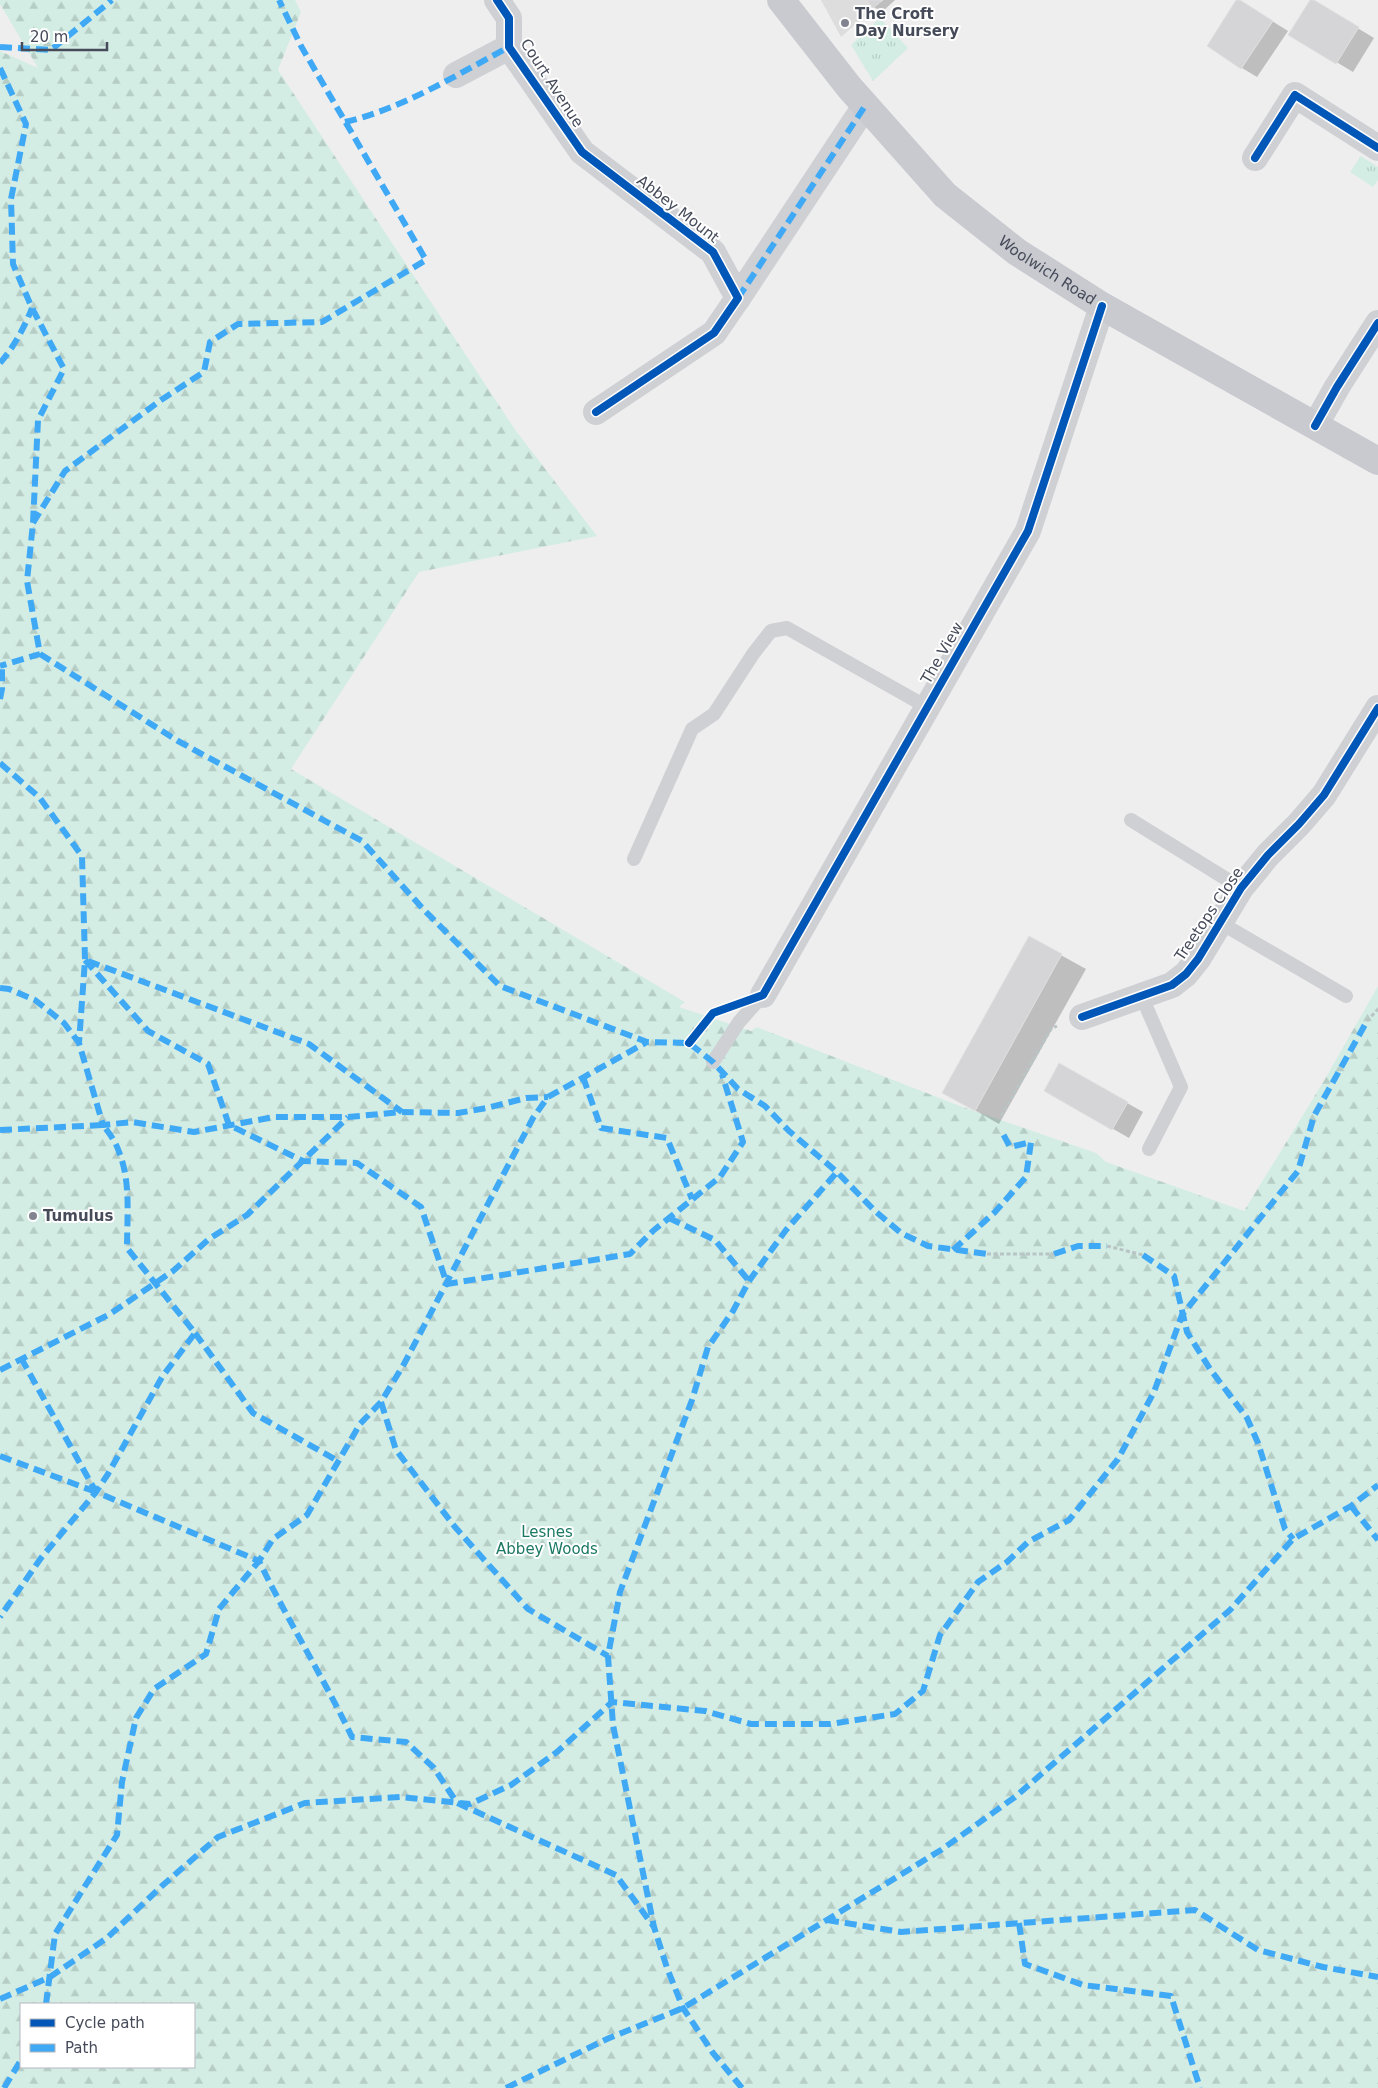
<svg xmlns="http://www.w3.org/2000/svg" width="1378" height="2088" viewBox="0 0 1378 2088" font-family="'DejaVu Sans',sans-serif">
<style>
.education{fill:#ddddde}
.grass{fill:url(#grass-tufts)}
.forest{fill:url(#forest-firs);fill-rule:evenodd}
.shadow{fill:#0003}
.building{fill:#d5d5d7;stroke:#e0e0e1}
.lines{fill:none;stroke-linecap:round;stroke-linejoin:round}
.path{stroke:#b9c4c4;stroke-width:3;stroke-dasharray:4 2.5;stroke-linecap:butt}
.service{stroke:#cfd0d4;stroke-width:14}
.minor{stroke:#cfd0d4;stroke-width:26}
.primary{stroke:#c9cacf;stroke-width:28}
.quiet{stroke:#3fa9f5;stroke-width:6;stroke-dasharray:12 6;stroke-linecap:butt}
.cycleway-casing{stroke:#fff;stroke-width:11}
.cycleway{stroke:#0057b8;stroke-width:8}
.poi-dot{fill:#81848e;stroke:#fff;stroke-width:2}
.labels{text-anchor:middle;stroke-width:4;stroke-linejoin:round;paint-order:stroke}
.poi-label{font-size:15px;font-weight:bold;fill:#464b5a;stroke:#fff;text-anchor:start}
.street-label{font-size:15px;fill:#464b5a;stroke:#fff}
.park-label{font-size:15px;fill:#1a7863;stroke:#fff}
</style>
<defs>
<pattern id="grass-tufts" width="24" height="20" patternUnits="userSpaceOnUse" patternTransform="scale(1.25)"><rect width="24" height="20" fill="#d3ede4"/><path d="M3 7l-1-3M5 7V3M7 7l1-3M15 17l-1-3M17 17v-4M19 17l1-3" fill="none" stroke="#b6cdc6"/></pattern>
<pattern id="forest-firs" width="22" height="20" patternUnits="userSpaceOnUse" patternTransform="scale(1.25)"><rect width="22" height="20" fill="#d3ede4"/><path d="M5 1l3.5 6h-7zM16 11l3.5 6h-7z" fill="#b6cdc6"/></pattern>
</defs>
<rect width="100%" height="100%" fill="#efeeee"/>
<!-- education -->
<polygon class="education" points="821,0 883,0 841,37"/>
<!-- grass -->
<g class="grass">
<polygon points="880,18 908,48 873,81 851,45"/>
<polygon points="1361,156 1378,167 1378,180 1373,187 1350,172"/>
</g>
<!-- forest -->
<path class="forest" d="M0 0H295L301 12 278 70 516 431 597 536 419 572 291 769 685 1002 679 1007 751 1031 757 1027 960 1106 1096 1153 1106 1162 1244 1211 1325 1079 1378 986V2088H0V51L38 68 0 4ZM21 2004H194V2067H21Z"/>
<!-- shadow -->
<g class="shadow">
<polygon points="868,0 895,0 882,12 874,7"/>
<polygon points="1238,0 1288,31 1257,77 1242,68"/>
<polygon points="1311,0 1374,38 1353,72 1290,34"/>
<polygon points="1030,938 1086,969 999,1124 943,1092"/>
<polygon points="1060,1065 1143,1112 1129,1138 1045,1090"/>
</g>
<!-- building -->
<g class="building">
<polygon points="866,0 883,0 873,8"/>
<polygon points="1236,0 1240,0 1273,21 1241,69 1207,46"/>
<polygon points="1310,0 1314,0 1359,27 1336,64 1288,35"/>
<polygon points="1029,936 1062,954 975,1111 942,1093"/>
<polygon points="1059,1063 1128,1102 1112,1130 1044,1091"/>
</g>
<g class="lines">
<!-- path -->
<g class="path">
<polyline points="1367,1021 1378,1009"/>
<polyline points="689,1043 707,1029"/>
<polyline points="1001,1116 1051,1029 1057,1026"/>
<polyline points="1107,1246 1143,1255"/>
<polyline points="987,1254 1054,1254"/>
</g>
<!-- service -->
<g class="service">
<polyline points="1131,820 1241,888"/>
<polyline points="634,859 692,729 714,714 753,654 771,631 787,628 927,707"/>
<polyline points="1219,922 1346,996"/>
<polyline points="1142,997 1181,1087 1149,1149"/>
<polyline points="713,1062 739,1022 763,995"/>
</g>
<!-- minor -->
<g class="minor">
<polyline points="497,0 509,18 509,47 582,152 713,252 738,298 714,333 596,412"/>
<polyline points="456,75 509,47"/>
<polyline points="1255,158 1295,95 1378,148"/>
<polyline points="738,298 865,106"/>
<polyline points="1315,426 1337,387 1378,323"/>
<polyline points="763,995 1028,531 1102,306"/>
<polyline points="1082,1017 1172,985 1186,974 1198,959 1241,888 1268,855 1299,824 1324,795 1378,708"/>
</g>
<!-- primary -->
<path class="primary" id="s1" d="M781 0 849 87 945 195 1017 252 1102 306 1378 461"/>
<!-- quiet -->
<g class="quiet">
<polyline points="0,47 51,50 112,0"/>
<polyline points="0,68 26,124 11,199 13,264 32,308 64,369 38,420 33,523 27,581 40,654 0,666"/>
<path d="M345 122C402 109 458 74 509 47"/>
<polyline points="738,298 865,106"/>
<path d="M0 363C14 347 24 328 32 308"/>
<polyline points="33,523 65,471 161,400 204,372 210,342 238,324 322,322 426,260 301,46 279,0"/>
<polyline points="40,654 178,741 362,841 424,910 500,986 647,1042 689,1043 713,1062 738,1089 765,1106 789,1131 837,1172 875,1211 901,1233 928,1246 987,1254"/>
<polyline points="0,699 2,689 2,666"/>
<polyline points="0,763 40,798 82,856 85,960 79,1043"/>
<polyline points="85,960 148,1031 208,1064 229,1125 303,1161 357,1163 421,1207 447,1284 630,1254 654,1230 720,1177 743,1142 722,1074"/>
<polyline points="88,961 309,1044 402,1112"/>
<polyline points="0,988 9,989 35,1000 64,1023 79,1043 103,1125 132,1122 194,1132 274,1117 348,1117 402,1112 458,1113 487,1108 526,1098 548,1097"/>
<polyline points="583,1077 601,1128 667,1138 692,1199"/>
<path d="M0 1130 103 1125C109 1133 116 1142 119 1152 131 1181 127 1217 127 1248L195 1333 162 1377 108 1474 96 1492 41 1558 0 1617"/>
<polyline points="669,1218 715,1240 749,1281"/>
<polyline points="953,1250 994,1213 1026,1177 1031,1142 1010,1147 1001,1130"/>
<polyline points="1054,1254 1078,1246 1107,1246"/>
<polyline points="1143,1255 1174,1276 1187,1332 1210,1369 1247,1418 1258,1443 1285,1529 1293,1539"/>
<polyline points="195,1333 253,1413 338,1461"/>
<polyline points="21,1358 96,1492 259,1561 273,1539 307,1515 360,1424 381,1402 404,1364 533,1118 548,1097 647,1042"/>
<polyline points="0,1370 110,1314 173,1271 209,1239 247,1215 348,1117"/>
<polyline points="381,1402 396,1450 455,1527 528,1609 608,1656"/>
<polyline points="0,1456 96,1492"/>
<polyline points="1351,1506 1378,1540"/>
<polyline points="827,1920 901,1932 1195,1910 1258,1950 1323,1967 1378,1977"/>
<polyline points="1019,1923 1025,1964 1083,1985 1171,1996 1200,2088"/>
<polyline points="0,1999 50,1977 107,1938 163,1885 218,1837 305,1803 401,1797 470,1804 511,1785 557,1752 612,1702 705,1711 751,1724 830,1724 895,1714 923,1691 940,1635 978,1582 1007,1562 1028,1542 1069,1520 1118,1459 1154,1392 1182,1315 1298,1171 1314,1116 1367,1021"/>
<path d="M46 2004 55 1934 117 1835 122 1782 136 1718 154 1689 206 1654 219 1609 259 1561C288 1621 323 1677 352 1737L406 1742 434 1768 457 1803 616 1875 654 1927"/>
<polyline points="4,2088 21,2060"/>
<polyline points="506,2088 607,2039 683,2008 941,1850 1015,1797 1230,1610 1293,1539 1351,1506 1378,1485"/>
<polyline points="742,2088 713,2053 683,2008 667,1968 654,1927 613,1725 608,1656 620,1592 692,1400 708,1347 733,1311 749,1281 786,1230 837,1172"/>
</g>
<!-- cycleway casing -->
<g class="cycleway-casing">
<g id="cycleway">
<polyline points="497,0 509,18 509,47 582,152 713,252 738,298 714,333 596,412"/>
<polyline points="1255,158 1295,95 1378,148"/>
<polyline points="1315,426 1337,387 1378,323"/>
<polyline points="1082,1017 1172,985 1186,974 1198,959 1241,888 1268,855 1299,824 1324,795 1378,708"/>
<polyline points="689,1043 713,1013 763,995 1028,531 1102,306"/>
</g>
</g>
<!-- cycleway -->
<use href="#cycleway" class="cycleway"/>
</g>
<!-- markers -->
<g class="poi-dot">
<circle cx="845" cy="23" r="5"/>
<circle cx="33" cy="1216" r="5"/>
</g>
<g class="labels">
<!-- poi labels -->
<g class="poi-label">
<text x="855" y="19">The Croft<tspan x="855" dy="17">Day Nursery</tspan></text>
<text x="43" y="1221">Tumulus</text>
</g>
<!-- street labels -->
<g class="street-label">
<text transform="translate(552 83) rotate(57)" y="5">Court Avenue</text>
<text transform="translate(678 209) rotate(38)" y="5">Abbey Mount</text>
<text dy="5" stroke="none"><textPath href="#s1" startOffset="382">Woolwich Road</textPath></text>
<text transform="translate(942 653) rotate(-60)" y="5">The View</text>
<text transform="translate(1209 914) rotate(-56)" y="5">Treetops Close</text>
</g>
<!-- park labels -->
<g class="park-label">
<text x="547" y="1537">Lesnes<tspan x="547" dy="17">Abbey Woods</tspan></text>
</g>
</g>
<!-- legend -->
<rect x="20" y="2003" width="175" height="65" fill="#ffffff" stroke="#b5b7bd"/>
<rect x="30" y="2019" width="25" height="8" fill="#0057b8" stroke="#b5b7bd"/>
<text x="65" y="2028" font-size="15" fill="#464b5a">Cycle path</text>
<rect x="30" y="2044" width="25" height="8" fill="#3fa9f5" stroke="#b5b7bd"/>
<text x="65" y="2053" font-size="15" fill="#464b5a">Path</text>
<!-- scale -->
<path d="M22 42v8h85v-8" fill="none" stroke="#464b5a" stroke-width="2.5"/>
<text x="30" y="42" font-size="15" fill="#464b5a" stroke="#ffffff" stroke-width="4" paint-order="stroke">20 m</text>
</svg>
